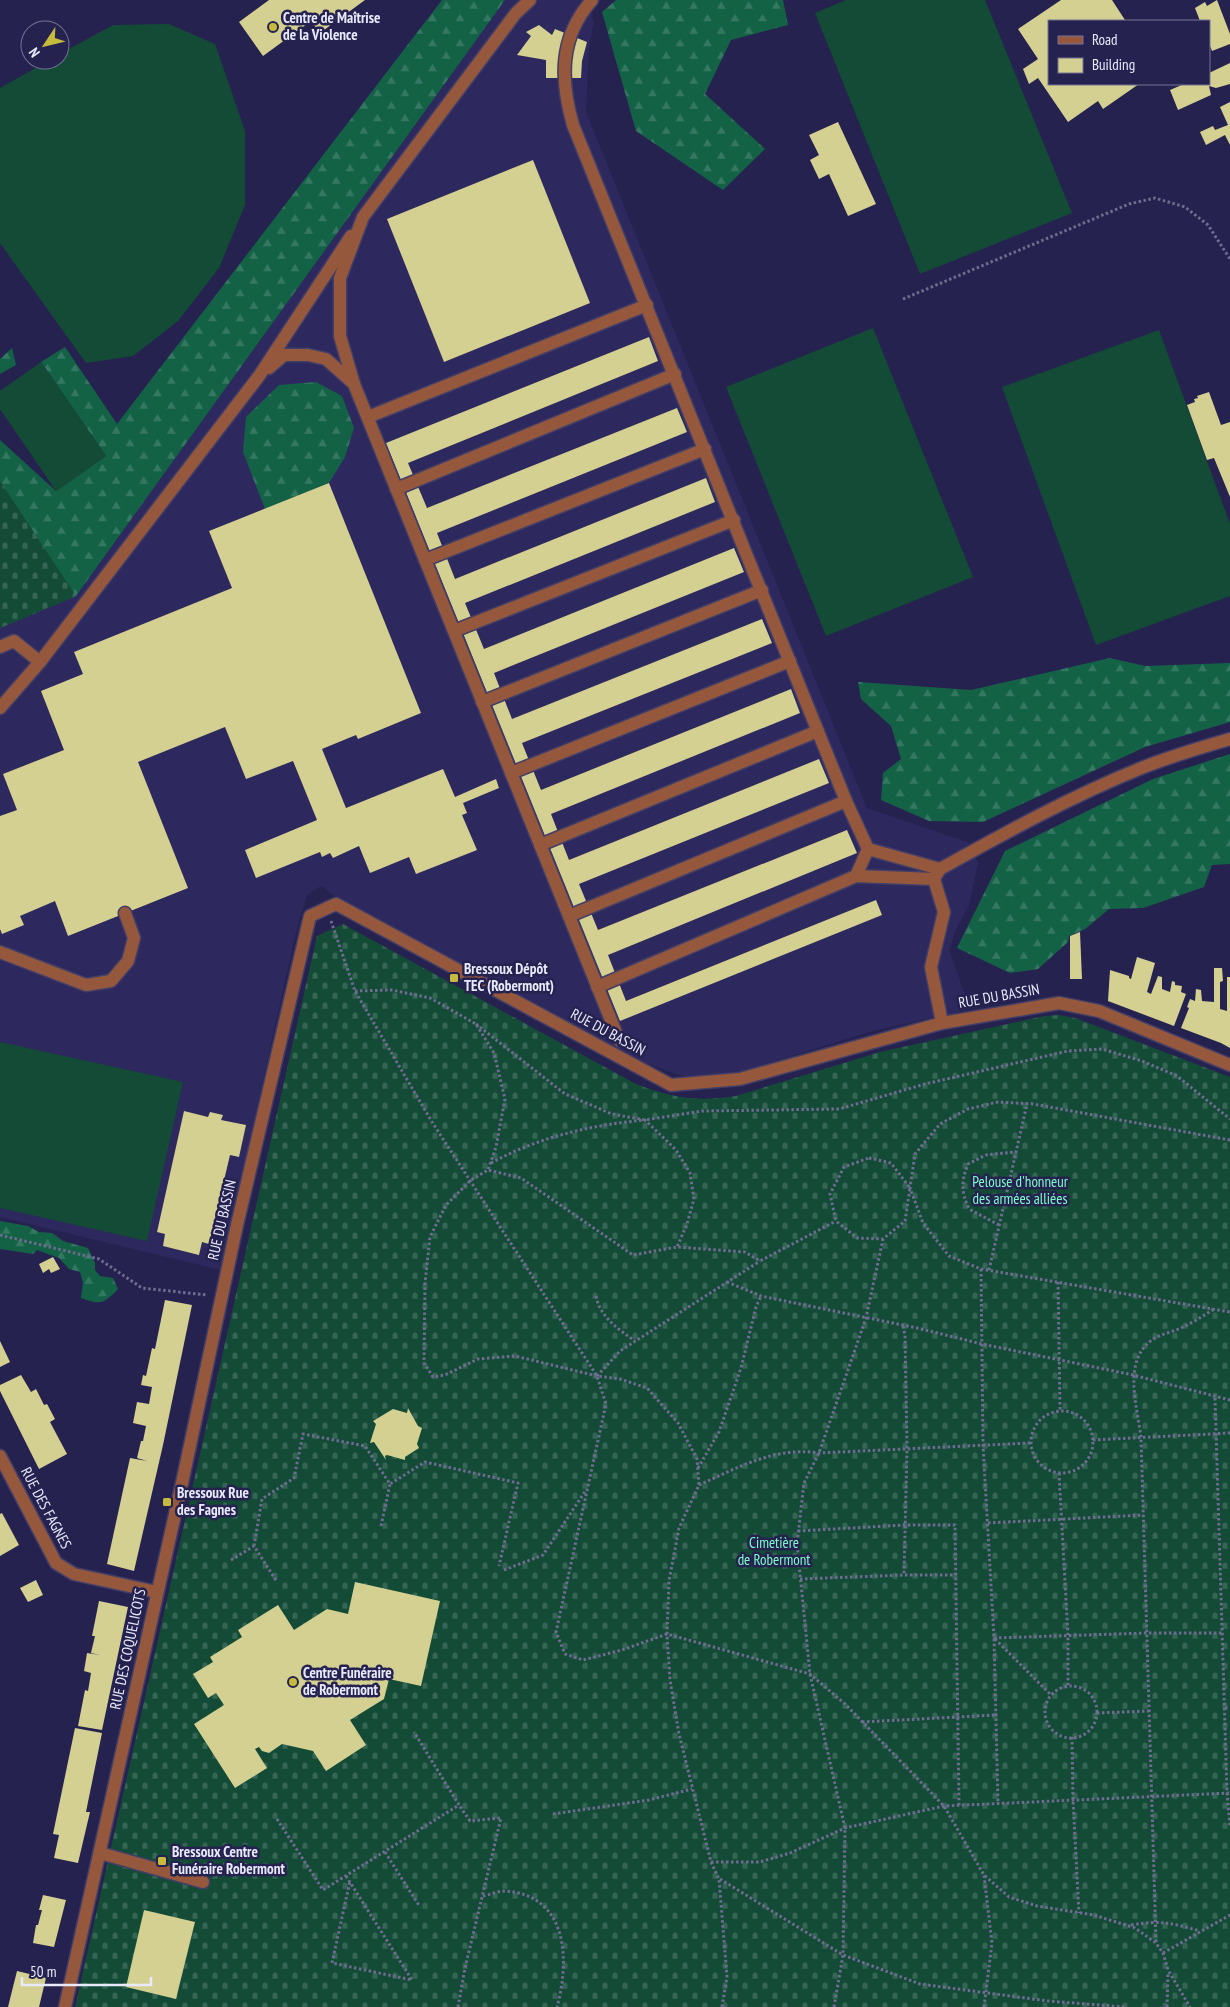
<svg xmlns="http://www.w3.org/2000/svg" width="1230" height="2007" viewBox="0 0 1230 2007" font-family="'PT Sans Narrow',sans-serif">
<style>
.built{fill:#2d285d}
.forest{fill:url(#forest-firs)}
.cemetery{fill:url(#cemetery-stones)}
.garden{fill:#134b36}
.building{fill:#d4d091}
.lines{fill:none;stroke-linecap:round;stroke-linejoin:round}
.minor-casing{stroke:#413e68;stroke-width:15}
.path{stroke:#6e6c90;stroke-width:3;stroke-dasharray:2.5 2.5;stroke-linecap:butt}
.minor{stroke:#96583c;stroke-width:12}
.poi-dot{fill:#c6bb3c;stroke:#262250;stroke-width:2}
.labels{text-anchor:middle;stroke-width:5;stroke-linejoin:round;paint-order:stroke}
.poi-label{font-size:15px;font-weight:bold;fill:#e8e9fb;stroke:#262250;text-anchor:start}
.street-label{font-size:15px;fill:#e8e9fb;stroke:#262250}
.park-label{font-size:15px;fill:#7cfec8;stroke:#262250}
</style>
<defs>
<pattern id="forest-firs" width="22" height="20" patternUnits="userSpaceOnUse" patternTransform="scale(1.25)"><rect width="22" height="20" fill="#136246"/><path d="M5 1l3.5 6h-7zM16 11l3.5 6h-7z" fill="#357862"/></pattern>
<pattern id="cemetery-stones" width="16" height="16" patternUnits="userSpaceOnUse" patternTransform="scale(1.25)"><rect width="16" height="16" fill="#134b36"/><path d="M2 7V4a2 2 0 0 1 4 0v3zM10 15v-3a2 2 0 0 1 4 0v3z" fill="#356554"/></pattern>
</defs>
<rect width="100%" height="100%" fill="#262250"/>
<!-- built -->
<polygon class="built" points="505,0 586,0 594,21 589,48 586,112 867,808 967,842 978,863 969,906 957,927 949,950 970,1009 869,1032 740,1072 701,1078 682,1076 643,1062 343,902 321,886 307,895 296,932 221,1270 0,1217 0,628 76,596"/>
<!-- forest -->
<g class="forest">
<polygon points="442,0 505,0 76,596 0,628 0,440 56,491 106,456 41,362 65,347 117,424"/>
<polygon points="616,0 783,0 788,25 731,40 705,94 765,149 723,190 636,131 602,12"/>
<polygon points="12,348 16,365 0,374 0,359"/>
<polygon points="316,382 342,396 354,428 345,457 329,483 265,509 243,452 246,417 279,385"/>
<polygon points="1110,658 1145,666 1230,663 1230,722 1145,747 983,822 929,821 881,800 883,773 901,759 891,726 861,699 858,682 971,690"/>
<polygon points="1230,754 1230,864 1212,865 1204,887 1143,908 1109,909 1085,929 1069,936 1068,942 1038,969 1010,973 957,948 1005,851 1153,779"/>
<path d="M0 1221 28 1226 39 1232 52 1233 63 1241 88 1248 95 1263V1270L100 1276 113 1278 118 1289C104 1304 100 1305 81 1298L83 1283 80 1272 69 1269 59 1258 37 1250 33 1254 0 1249Z"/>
</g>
<!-- cemetery -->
<g class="cemetery">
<polygon points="0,481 76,596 0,628"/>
<path d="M343 924 634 1083C671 1098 696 1102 736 1096L880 1052 1044 1016 1059 1015 1075 1018 1230 1077V2007H75L317 936Z"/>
</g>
<!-- garden -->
<g class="garden">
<polygon points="846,0 985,0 1072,213 920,274 815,13"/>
<polygon points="169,24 215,44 245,131 245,205 219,268 178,321 133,356 86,363 0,243 0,88 50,60 60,60 60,54 113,25"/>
<polygon points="873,328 973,577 826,636 726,387"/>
<polygon points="1159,330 1230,524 1230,596 1096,645 1002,387"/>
<polygon points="41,362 106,456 56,491 0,409 0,391"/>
<polygon points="0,1042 183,1082 147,1241 0,1208"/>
</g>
<!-- building -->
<g class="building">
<polygon points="269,0 365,0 320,33 311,21 263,56 239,22"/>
<polygon points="1061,0 1112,0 1125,20 1122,21 1049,21 1049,84 1139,84 1103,109 1098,101 1068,122 1038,78 1029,84 1023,69 1038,59 1018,29"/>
<polygon points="1217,0 1230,34 1230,44 1212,51 1209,43 1209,21 1200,21 1195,8 1205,2 1207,6"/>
<polygon points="539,25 552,35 555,29 587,42 582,61 581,78 546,78 546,60 517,55 531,36 526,32"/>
<polygon points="1230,63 1230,84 1216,88 1209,86 1211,95 1178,110 1170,90 1184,84 1209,84 1209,73"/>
<polygon points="1230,102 1230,145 1225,135 1206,145 1200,132 1213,126 1215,130 1228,125 1220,107"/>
<polygon points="838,122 876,204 848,216 829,174 819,179 810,160 819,155 809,135"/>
<polygon points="533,160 590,303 444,362 387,219"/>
<polygon points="649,337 658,361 408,463 427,508 677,408 687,432 437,533 455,579 706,478 715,502 465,603 484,649 734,548 744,572 494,673 512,719 762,619 772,643 522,743 541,790 791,689 800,713 551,814 569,860 819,759 829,783 579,884 598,930 847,830 857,853 608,955 626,1001 876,900 882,915 620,1021 386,443"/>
<polygon points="1209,392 1221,425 1230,422 1230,497 1214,458 1207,460 1187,405 1195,402 1194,399 1198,398 1197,396"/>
<polygon points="329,483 421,713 358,739 356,735 322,749 346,808 443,769 455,797 496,779 499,788 463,803 467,813 462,815 477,850 416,874 409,857 370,873 359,846 333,858 330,853 322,857 320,852 256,878 245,850 317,820 293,761 246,779 225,727 138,762 188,888 68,936 55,901 20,916 24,925 2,934 0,929 0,816 17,810 3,774 64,750 41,691 83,674 74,652 232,588 209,531"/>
<polygon points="1080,932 1082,979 1070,979 1070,936"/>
<polygon points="1137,957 1155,963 1147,992 1151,994 1158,976 1162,977 1162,989 1170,992 1172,981 1175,982 1175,985 1182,986 1181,992 1186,994 1174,1026 1108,1001 1110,970 1129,976 1129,978 1131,979"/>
<polygon points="1214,968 1222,968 1223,981 1220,982 1220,1009 1227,1011 1227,977 1230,977 1230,1048 1221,1043 1181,1028 1189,1008 1187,1007 1190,999 1195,1001 1196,989 1201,990 1202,1001 1214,1002"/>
<polygon points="184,1111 208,1117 210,1112 223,1115 221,1120 246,1125 239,1157 230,1155 209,1244 202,1242 199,1255 163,1246 165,1234 157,1232"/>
<polygon points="53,1257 60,1269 51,1273 49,1269 43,1273 39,1264"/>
<polygon points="165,1300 192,1305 163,1445 134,1571 107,1564 130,1458 147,1461 137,1458 141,1441 143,1441 146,1426 133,1423 137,1402 149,1404 152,1387 141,1385 143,1375 146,1376 152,1348 155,1349"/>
<polygon points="0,1341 10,1362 0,1367"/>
<polygon points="21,1375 31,1392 36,1389 44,1405 47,1404 55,1419 50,1422 67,1454 39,1469 0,1391 0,1385"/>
<polygon points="408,1408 418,1426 422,1428 417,1444 419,1448 405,1457 405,1460 387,1455 385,1456 386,1460 374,1442 370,1443 376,1424 373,1421 393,1409 407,1413"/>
<polygon points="2,1513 19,1545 0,1556 0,1514"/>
<polygon points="36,1580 43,1595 28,1602 20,1588"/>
<polygon points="355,1582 440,1601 421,1686 389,1679 384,1699 350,1720 366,1745 326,1771 313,1751 282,1744 269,1753 262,1751 259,1747 255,1749 267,1768 235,1788 194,1724 224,1705 216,1693 208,1698 193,1674 213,1662 210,1657 242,1637 238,1630 278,1605 294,1630 327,1609 348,1614"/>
<polygon points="99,1601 128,1607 102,1730 78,1726 85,1690 88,1691 91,1673 84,1671 87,1653 100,1655 91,1653 95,1636 92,1636"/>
<polygon points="75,1728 102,1733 88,1802 86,1812 90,1812 78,1863 54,1858 59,1835 53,1834"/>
<polygon points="43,1895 66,1900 54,1947 33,1943 36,1925 38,1925 42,1910 39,1910"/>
<polygon points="144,1910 195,1922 176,1999 126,1987"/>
<polygon points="17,1971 46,1978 39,2007 8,2007"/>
</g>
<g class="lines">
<!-- minor casing -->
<g class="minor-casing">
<g id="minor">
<polyline points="530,0 516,13 363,217 340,278 340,336 354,384 619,1040"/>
<path d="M592 0C559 37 560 80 573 125L846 801 868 849 856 876"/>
<polyline points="269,368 284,355 308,355 326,359 354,384"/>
<polyline points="368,417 647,305"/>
<polyline points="396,489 675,374"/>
<polyline points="425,560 705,449"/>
<polyline points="454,631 734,520"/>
<polyline points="0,647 14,641 40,662"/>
<polyline points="482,702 762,590"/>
<polyline points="0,708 40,662 259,376 351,236"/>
<polyline points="511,773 790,661"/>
<polyline points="540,845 818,731"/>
<polyline points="868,849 940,869"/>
<polyline points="569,916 846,801"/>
<polyline points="0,952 86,985 111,981 128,961 134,938 125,913"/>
<polyline points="597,987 856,876 934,879"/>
<path d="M942 1023 931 967 944 912 934 879 940 869C1005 833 1070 797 1139 769 1168 757 1199 748 1230 739"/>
<polyline points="0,1456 56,1563 74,1574 157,1592"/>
<polyline points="100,1853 203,1882"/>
<polyline points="65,2007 182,1483 237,1225 310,916 336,904 671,1085 740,1079 942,1023 1059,1003 1099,1011 1230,1065"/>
</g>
</g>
<!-- path -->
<g class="path">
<polyline points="903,299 1129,204 1155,198 1185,207 1208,225 1230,259"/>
<polyline points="331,921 355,991 432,1122 597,1376 606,1404 556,1632 565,1654 583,1660 622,1650 667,1634 810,1674 845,1704 944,1806 984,1875 1009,1897 1037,1906 1094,1915 1135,1928 1156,1943 1163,1953 1168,1970 1190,2007"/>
<polyline points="355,991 392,990 430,998 476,1024 494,1053 505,1099 496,1147 488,1170"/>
<polyline points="476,1024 565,1094 612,1114 645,1120 702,1111 839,1109 925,1084 1068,1051 1102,1049 1142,1061 1177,1076 1230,1119"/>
<polyline points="1230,1140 1033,1104 998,1102 968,1109 940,1124 915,1154 910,1188 923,1223 949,1256 981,1269 1230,1312"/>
<polygon points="869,1158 891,1163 910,1188 905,1221 883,1239 857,1238 836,1221 830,1194 844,1167"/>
<path d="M491 1163C539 1137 591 1125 645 1120L676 1150 690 1173 694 1199 687 1224 677 1247"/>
<path d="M999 1225 969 1209C961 1191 961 1182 968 1164L986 1155 1016 1152"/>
<polyline points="0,1235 99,1259 142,1288 207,1295"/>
<polyline points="981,1269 983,1445 994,1638 998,1804"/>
<polyline points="989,1270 1027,1104"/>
<polyline points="727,1282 761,1296 917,1328 982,1344 1133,1375 1230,1400"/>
<polyline points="1058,1282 1060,1410"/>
<path d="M596 1296C600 1317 618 1329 635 1341"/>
<polyline points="903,1326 905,1335 907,1448 904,1575"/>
<polyline points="597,1376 620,1351 760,1261"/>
<polyline points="1215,1398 1227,1793 1230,1826"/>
<circle cx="1062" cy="1442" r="31"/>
<polyline points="1093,1440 1230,1433"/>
<polyline points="698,1468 719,1432 741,1368 756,1307 761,1296"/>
<polyline points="1059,1473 1068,1636 1068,1685"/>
<path d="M699 1485C737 1468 776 1446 819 1453L1030 1443"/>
<polyline points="988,1523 1143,1515"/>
<polyline points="381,1526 390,1484"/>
<polyline points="798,1531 905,1525 955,1525 959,1805"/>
<polyline points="254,1546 262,1499 294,1478 303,1434 365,1446 390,1484 425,1462 518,1483 499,1566"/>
<polyline points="231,1560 254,1546 277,1582"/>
<polyline points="504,1570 543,1555 586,1490"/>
<polyline points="800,1579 904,1575 954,1575"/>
<polyline points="994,1638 1147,1633 1222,1633"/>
<polyline points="995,1639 1051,1695"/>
<circle cx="1071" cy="1712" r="26"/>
<polyline points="1225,1708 1230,1708"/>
<polyline points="1097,1713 1149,1711"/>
<polyline points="862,1722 996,1715"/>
<polyline points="1072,1737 1073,1800 1079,1913"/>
<polyline points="553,1814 649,1800 692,1789"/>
<polyline points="277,1819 323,1890 459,1805 414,1732"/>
<polyline points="385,1852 420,1907"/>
<polyline points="711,1862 760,1862 790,1853 845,1828 944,1806 1230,1793"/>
<polyline points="346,1876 412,1980 332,1963 350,1881"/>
<polyline points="720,1879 843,1955 920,1984 1048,2001 1125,2007"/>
<path d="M483 1896C489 1895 498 1891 505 1891 568 1895 570 1960 557 2007"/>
<path d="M1131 1925C1162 1920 1171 1923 1200 1931"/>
<path d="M1156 1942 1141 1437C1137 1405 1120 1354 1159 1336 1166 1333 1174 1331 1181 1328 1192 1323 1203 1316 1214 1309"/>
<polyline points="1163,1953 1230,1915"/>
<polyline points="458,2007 465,1968 501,1818 470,1821 459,1805"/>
<polyline points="722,2007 727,1977 719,1879 711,1862 679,1734 670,1680 667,1634 669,1581 679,1528 699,1485 697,1459 678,1423 647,1388 620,1379 597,1376 515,1356 478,1359 445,1375 433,1377 424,1363 425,1283 430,1237 446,1205 471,1180 488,1170 521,1178 633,1255 677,1247 745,1252 760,1261 836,1221"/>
<polyline points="834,2007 843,1955 845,1828 810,1674 797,1544 804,1483 819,1453 866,1318 883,1239"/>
<polyline points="984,2007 992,1943 984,1875"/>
<polyline points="1167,2007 1168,1973"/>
</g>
<!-- minor -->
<use href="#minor" class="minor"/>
</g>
<!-- markers -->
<g class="poi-dot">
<circle cx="273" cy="27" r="5"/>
<rect x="449" y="973" width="10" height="10" rx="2.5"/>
<rect x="162" y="1497" width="10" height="10" rx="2.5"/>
<circle cx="293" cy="1682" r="5"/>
<rect x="157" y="1856" width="10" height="10" rx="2.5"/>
</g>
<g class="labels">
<!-- poi labels -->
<g class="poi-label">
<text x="283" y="23">Centre de Maîtrise<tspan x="283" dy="17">de la Violence</tspan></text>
<text x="464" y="974">Bressoux Dépôt<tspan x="464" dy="17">TEC (Robermont)</tspan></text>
<text x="177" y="1498">Bressoux Rue<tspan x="177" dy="17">des Fagnes</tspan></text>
<text x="303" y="1678">Centre Funéraire<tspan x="303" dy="17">de Robermont</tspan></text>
<text x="172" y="1857">Bressoux Centre<tspan x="172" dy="17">Funéraire Robermont</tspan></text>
</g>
<!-- street labels -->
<g class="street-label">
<text transform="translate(999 996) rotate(-10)" y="5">RUE DU BASSIN</text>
<text transform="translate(608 1032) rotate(28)" y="5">RUE DU BASSIN</text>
<text transform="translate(222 1220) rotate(-77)" y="5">RUE DU BASSIN</text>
<text transform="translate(46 1508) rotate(62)" y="5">RUE DES FAGNES</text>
<text transform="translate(128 1649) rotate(-78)" y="5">RUE DES COQUELICOTS</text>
</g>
<!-- park labels -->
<g class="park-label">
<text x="1020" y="1187">Pelouse d'honneur<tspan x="1020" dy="17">des armées alliées</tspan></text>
<text x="774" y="1548">Cimetière<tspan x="774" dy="17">de Robermont</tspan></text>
</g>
</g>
<!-- legend -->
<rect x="1048" y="20" width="162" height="65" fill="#262250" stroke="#747294"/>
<rect x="1058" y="36" width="25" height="8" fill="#96583c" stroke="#747294"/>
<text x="1092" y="45" font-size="15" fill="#e8e9fb">Road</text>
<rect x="1058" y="58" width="25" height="15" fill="#d4d091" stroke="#747294"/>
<text x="1092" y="70" font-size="15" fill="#e8e9fb">Building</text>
<!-- north arrow -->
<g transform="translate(45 45) rotate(235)"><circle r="24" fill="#262250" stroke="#747294"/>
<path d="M0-4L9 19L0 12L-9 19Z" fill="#c6bb3c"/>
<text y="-8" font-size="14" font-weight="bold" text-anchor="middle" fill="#e8e9fb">N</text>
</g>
<!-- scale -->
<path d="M22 1977v8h129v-8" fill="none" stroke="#e8e9fb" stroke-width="2.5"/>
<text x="30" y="1977" font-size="15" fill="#e8e9fb" stroke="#262250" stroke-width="4" paint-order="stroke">50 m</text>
</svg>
